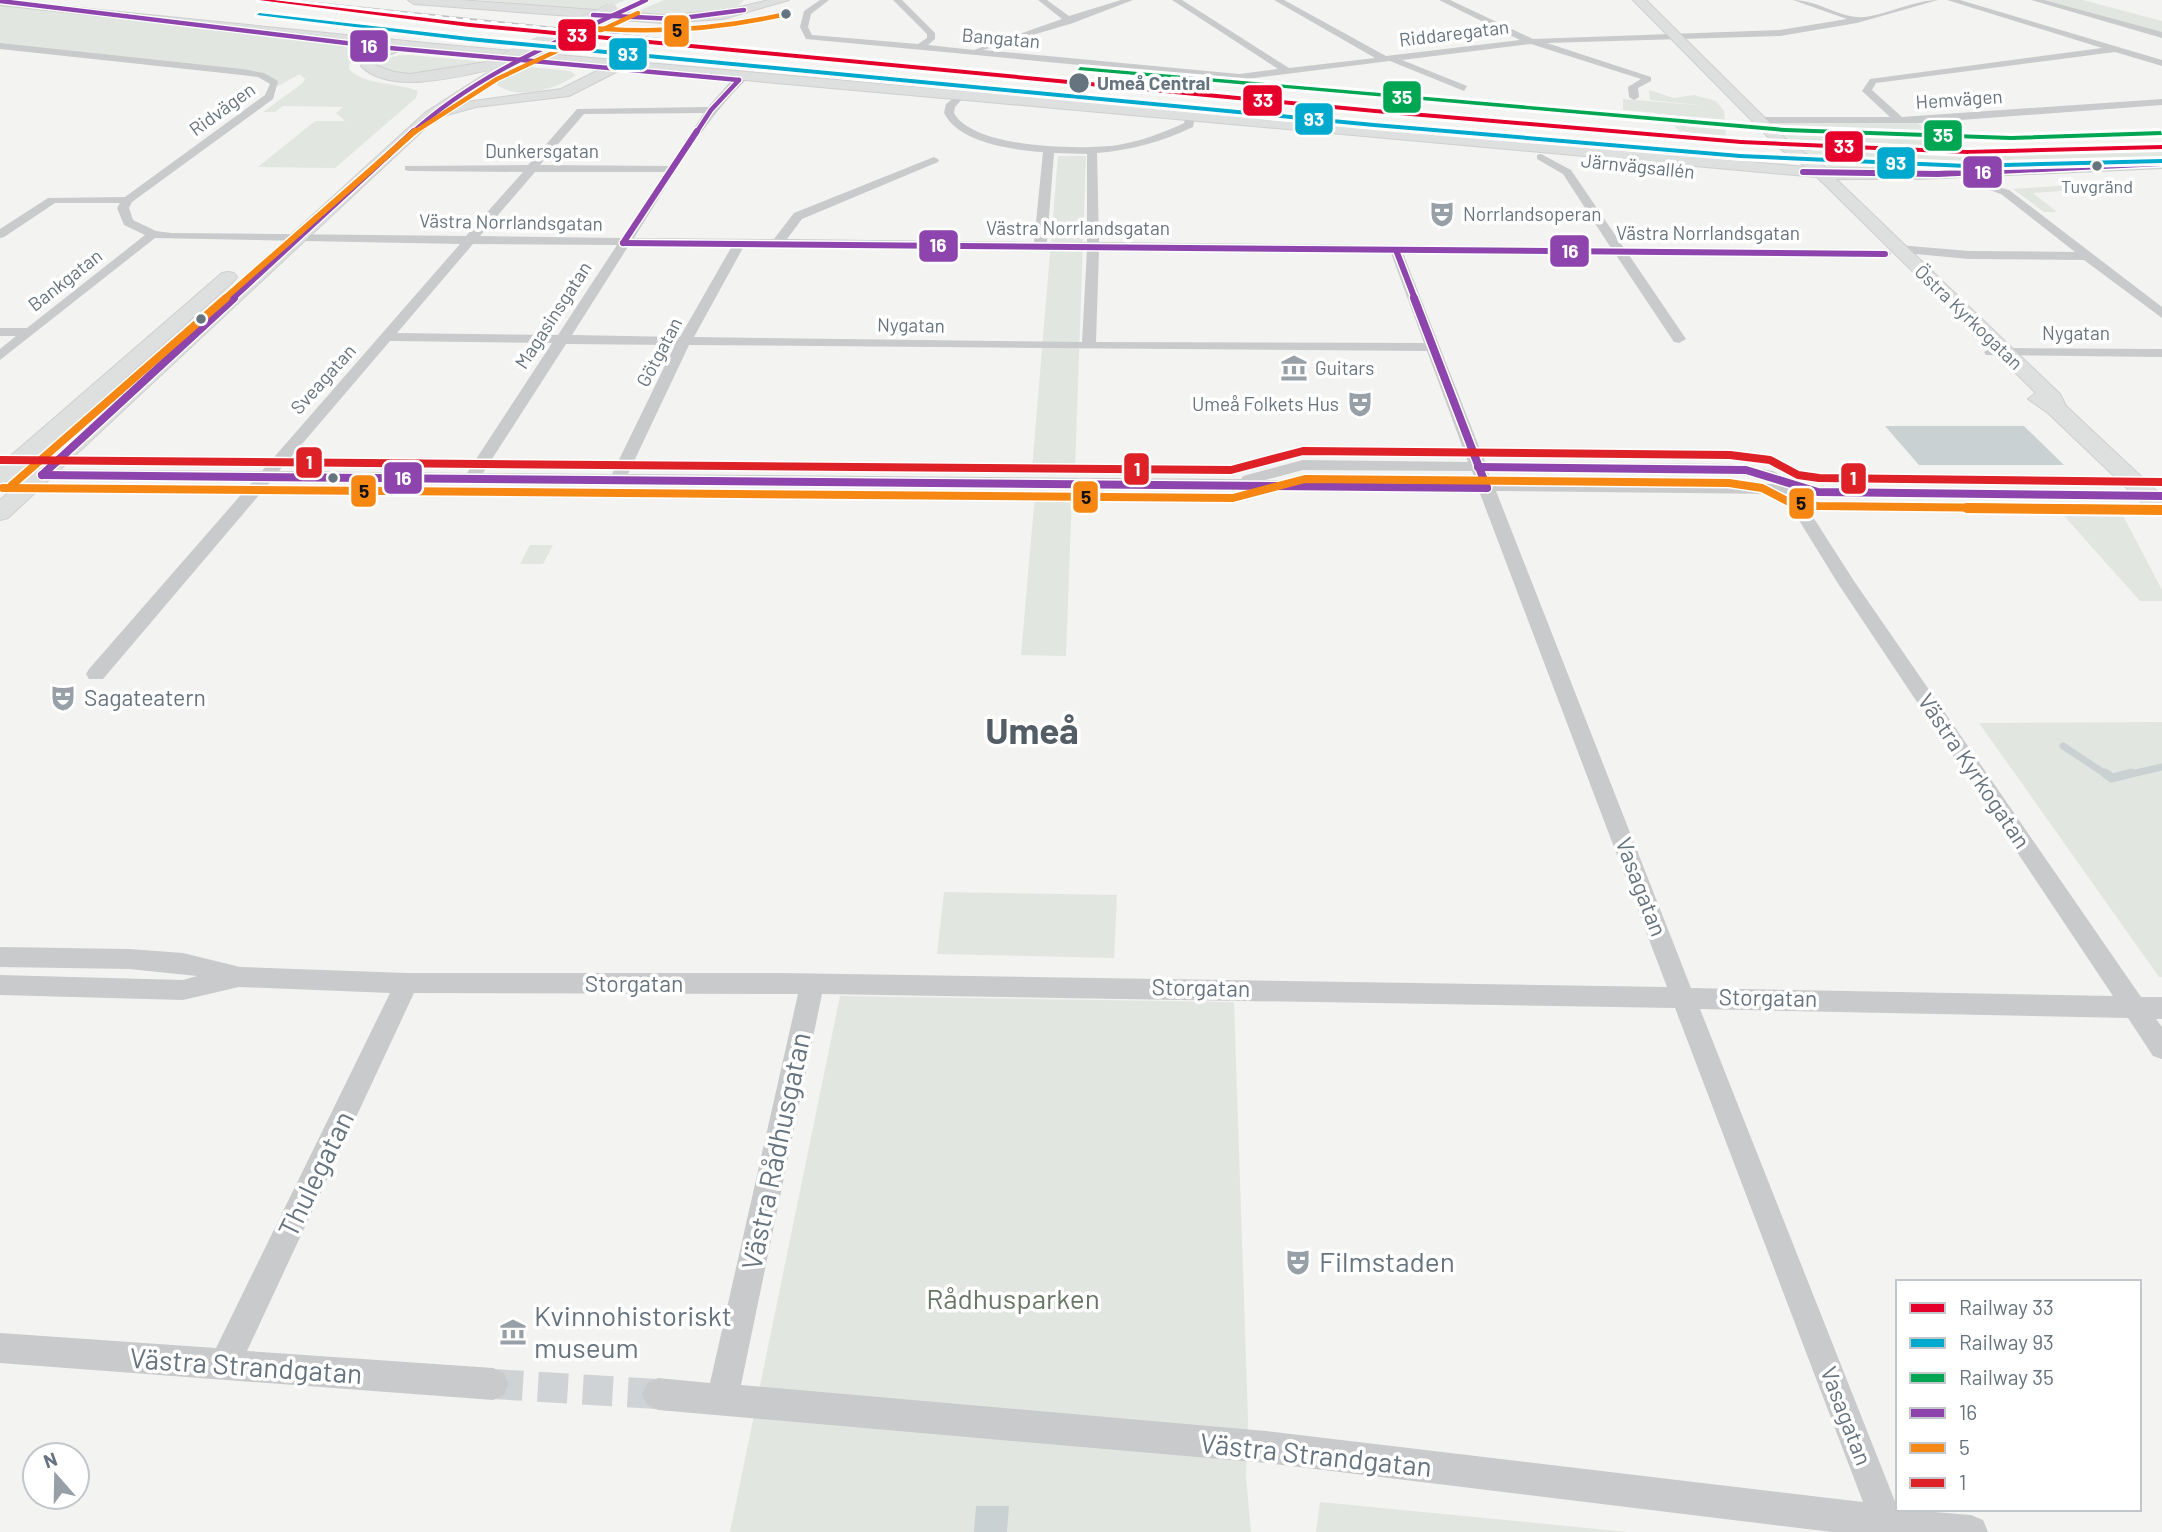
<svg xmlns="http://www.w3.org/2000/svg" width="2162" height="1532" viewBox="0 0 2162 1532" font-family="Barlow,sans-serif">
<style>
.green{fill:#e2e6e0}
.water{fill:#cad1d3}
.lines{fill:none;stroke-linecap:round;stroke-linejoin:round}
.stream-far1{stroke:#cad1d3;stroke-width:7}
.stream{stroke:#cad1d3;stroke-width:9}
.street-tunnel{stroke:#d0d3d5;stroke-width:30;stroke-dasharray:30 15;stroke-linecap:butt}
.secondary-casing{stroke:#cfcfd0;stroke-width:2}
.street{fill:#c9cacb;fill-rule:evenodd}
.secondary{fill:#dedfdf;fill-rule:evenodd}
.rail-casing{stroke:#bfc0c2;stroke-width:3.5}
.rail{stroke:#fff;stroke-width:2.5;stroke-dasharray:7;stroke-linecap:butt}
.secondary-bridge-casing{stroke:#cfcfd0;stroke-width:14;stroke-linecap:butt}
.secondary-bridge{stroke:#dedfdf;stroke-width:13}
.bus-1-far2-casing{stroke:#fff;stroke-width:7}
.bus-1-far1-casing{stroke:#fff;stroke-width:9}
.bus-1-casing{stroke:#fff;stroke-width:11}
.bus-2-far3-casing{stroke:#fff;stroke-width:7}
.bus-2-far2-casing{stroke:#fff;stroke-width:9}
.bus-2-far1-casing{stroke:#fff;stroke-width:11}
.bus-2-casing{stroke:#fff;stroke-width:14}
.bus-3-casing{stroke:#fff;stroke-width:11}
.bus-1-far2{stroke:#8e44ad;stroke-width:4.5}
.bus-1-far1{stroke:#8e44ad;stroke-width:6}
.bus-1{stroke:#8e44ad;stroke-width:8}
.bus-2-far3{stroke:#f68712;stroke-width:4.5}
.bus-2-far2{stroke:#f68712;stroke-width:6}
.bus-2-far1{stroke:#f68712;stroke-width:8}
.bus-2{stroke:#f68712;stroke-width:10}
.bus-3{stroke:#de2126;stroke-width:8}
.rail-1-casing{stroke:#fff;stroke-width:6}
.rail-2-casing{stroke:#fff;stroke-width:6}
.rail-3-casing{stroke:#fff;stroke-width:6}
.rail-1{fill:#e4002b;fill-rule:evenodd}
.rail-2{fill:#00a9ce;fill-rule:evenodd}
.rail-3{fill:#00a651;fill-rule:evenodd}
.bus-dot{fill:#66747f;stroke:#fff;stroke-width:2.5}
.labels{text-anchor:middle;stroke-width:7;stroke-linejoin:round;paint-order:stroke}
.far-bus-label{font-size:18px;fill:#66747f;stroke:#fff}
.far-street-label{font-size:19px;fill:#66747f;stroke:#fff}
.far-stop-label{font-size:19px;font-weight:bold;fill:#66747f;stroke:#fff;text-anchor:start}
.far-poi-label{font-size:19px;fill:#66747f;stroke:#fff;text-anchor:start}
.poi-label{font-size:23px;fill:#66747f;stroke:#fff;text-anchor:start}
.street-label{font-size:23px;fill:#66747f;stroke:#fff}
.near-street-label{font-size:28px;fill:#66747f;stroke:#fff}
.near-poi-label{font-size:28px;fill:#66747f;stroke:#fff;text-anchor:start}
.near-park-label{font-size:28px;fill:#687764;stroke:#fff}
.town-label{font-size:37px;font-weight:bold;fill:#535d65;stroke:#fff}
.line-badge{stroke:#fff;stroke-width:2.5}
.badge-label{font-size:19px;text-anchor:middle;font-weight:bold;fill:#fff}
.pale-badge-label{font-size:19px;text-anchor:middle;font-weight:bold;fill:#111}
</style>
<rect width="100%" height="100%" fill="#f3f3f2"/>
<!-- green -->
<g class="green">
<polygon points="478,0 625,0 601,11"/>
<path d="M664 0H744C729 21 653 15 628 15Z"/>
<polygon points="2040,0 2083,0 2162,21 2162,33"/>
<path d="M0 1 356 45 350 49 358 54 349 64V69C364 86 397 82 418 91L416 98 335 168 258 167 315 121H345L336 113 343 107 283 106 275 112H263L303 83 305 79 300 74 276 87 268 78 0 46Z"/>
<path d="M401 55H411L485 62C465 71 392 81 376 65L379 60Z"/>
<path d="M522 66 570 71 576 75C556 89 519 101 497 85L498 80Z"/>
<polygon points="1649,90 1674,98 1694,95 1716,101 1724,111 1726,137 1679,131 1674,125 1659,124 1657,113 1623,110 1623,99 1709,106 1650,100"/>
<polygon points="1759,120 1912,120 1972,155 2162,151 2162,163 1823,173"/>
<polygon points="1058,156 1086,156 1075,470 1032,470"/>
<polygon points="2096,183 2089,189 2033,193 2057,212 2044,212 2013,189"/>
<polygon points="1035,494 1072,494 1066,656 1021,655"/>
<polygon points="2058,509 2120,510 2162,590 2162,601 2140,601"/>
<polygon points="530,545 553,545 543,564 520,564"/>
<polygon points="2162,722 2162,977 2159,977 1979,723"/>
<polygon points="944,892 1117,895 1114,958 937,954"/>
<polygon points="840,996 1234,1002 1248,1419 1246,1476 1251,1532 730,1532"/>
<polygon points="1320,1502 1628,1532 1316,1532"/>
</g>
<!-- water -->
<g class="water">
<polygon points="1885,426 2024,426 2064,465 1919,465"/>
<polygon points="976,1506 1009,1506 1007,1532 974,1532"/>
</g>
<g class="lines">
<!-- stream-far1 -->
<g class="stream-far1">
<polyline points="2063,746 2107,775"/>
<polyline points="2127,775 2162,767"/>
</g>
<!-- stream -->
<polyline class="stream" points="2105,773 2112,778 2131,773"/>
<!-- street-tunnel -->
<polyline class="street-tunnel" points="493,1384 658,1394"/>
<!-- secondary casing -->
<g class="secondary-casing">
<g id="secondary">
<path d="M0 0 436 44 1806 167 1779 148 1633 0H1646L1789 142 1826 168 1919 169 2162 158V168L1919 179H1836L2060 394 2066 406 2162 496V516L2154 514 2048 413 2028 399 2036 393 1817 177 622 69 569 96 476 107 436 118 8 518 0 520V500L426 112 493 69C458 77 389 95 361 66L367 55 387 47 0 5ZM405 48 605 67 561 89 459 103 507 72V66L493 61 410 74 394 72 375 65 377 60Z"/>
<polygon points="408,0 460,0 662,15 723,11 769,0 789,0 723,19 662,23 414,4"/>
<polygon points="228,272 234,273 237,277 234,281 8,482 0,484 0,465 222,273"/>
</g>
</g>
<!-- street -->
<g class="street">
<path d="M820 0H829L811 14 808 27 812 35 918 44 927 38V34L893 0H902L935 33V39L928 45 974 50 1062 19 1038 0H1047L1069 16 1121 0H1133L1073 23 983 50 1239 74 1278 69 1172 0H1182L1289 68 1375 58 1274 0H1284L1386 56 1520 40 1439 0H1450L1533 39 1780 30 1847 19 1793 0C1816 0 1835 15 1857 17 1878 19 1912 0 1938 0L1857 23 1780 36 1547 43 1651 77V81L1638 88 1639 97 1634 100 1629 97 1628 87 1641 79 1531 44 1402 60 1467 86 1464 91 1390 61 1239 80 806 39 800 27 804 11Z"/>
<polygon points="1947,0 1960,0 2162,60 2162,66 2115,52 1876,83 1872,90 1902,117 2162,99 2162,105 1921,123 1759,123 1754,120 1759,117 1890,117 1862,91 1870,79 2102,48"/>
<polygon points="2031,0 2044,0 2162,32 2162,38"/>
<path d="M0 43 242 69 264 73 278 81 273 99 132 202 129 208 133 220 156 231 171 233 466 236 523 172 409 171 405 170V166L528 165 577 109 708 107 730 82 745 73 750 76C701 122 670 182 634 238L774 239 794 213 934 157 939 160 938 162 802 219 787 239 1034 242 1043 152C1013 150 959 143 944 113L946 104 959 94 964 97 955 107 954 113C974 149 1082 150 1118 145 1141 141 1163 133 1184 123L1187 115H1195L1193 127C1162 142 1131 150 1097 153L1099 242 1611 248 1563 174 1537 159V155L1541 154 1571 170 1624 248 1889 251 1891 254 1885 258 1629 255 1686 339 1679 343 1674 342 1616 255 1403 253 1485 462 1730 464 1773 471 1797 485 1818 487 2162 491V501L1804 495 1813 517 1854 581 2141 997H2162V1019H2156L2162 1027V1059L2153 1056 2128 1018 1700 1009 1898 1509 1971 1515 1983 1520 1988 1532H1832L1266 1463 658 1410 647 1405 642 1394 647 1383 658 1378 710 1383 798 994 414 993 247 1351 493 1368 504 1373 509 1384 504 1395 493 1400 0 1363V1333L216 1348 390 993 239 987 183 1000 0 995V975L183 980 197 976 129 969 0 967V947L129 949 183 953 240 967 407 973H781L1667 987 1479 491 271 481 103 679H89L86 674 89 669 253 481 0 479V469L262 471 460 244 155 238 0 360V349L16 336H0V328H27L145 235 124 225 117 208 120 203H55L4 237 0 238V229L48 198 125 197 265 95 270 84 258 77 242 75 0 49ZM704 113 669 166 540 165 584 114ZM1054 153 1087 154V242H1047ZM535 172H665L622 238 480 236ZM473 244 617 245 558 335 397 333ZM629 245 732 246 680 337 572 335ZM744 246 1087 250 1082 342 694 337ZM1099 250 1391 253 1424 343 1096 342ZM390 341 552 343 467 473 279 471ZM566 344 675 345 612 474 483 473ZM689 345 1427 351 1468 462 1303 460 1243 476 1241 479 628 474ZM1303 470 1472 471 1476 481 1265 480ZM1488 472 1730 474 1763 478 1772 484 1492 482ZM1496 491 1787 494 1797 517 1837 582 2113 996 1691 988ZM822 994 1675 1008 1863 1502 1266 1431 741 1385Z"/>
<polygon points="1972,180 2009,190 2162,307 2162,318 2084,260 1969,259 1894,252 1892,249 1898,245 1969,251 2075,252 2001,194 1972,184"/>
<polygon points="1991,348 2162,349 2162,357 1986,355 1984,352"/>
</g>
<!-- secondary -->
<use href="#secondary" class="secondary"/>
<!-- rail casing -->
<g class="rail-casing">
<g id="rail">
<polyline points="282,0 777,52 1558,126"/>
<polyline points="1549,128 1584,131"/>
</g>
</g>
<!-- rail -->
<use href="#rail" class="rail"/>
<!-- secondary-bridge casing -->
<g class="secondary-bridge-casing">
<polyline id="secondary-bridge" points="490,67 611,10"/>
</g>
<!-- secondary-bridge -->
<use href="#secondary-bridge" class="secondary-bridge"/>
<!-- bus-1-far2 casing -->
<g class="bus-1-far2-casing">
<g id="bus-1-far2">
<polyline points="0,1 379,47 739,80"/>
<polyline points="593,15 675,19 744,10"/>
<path d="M412 133C478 72 566 38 646 0"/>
<polyline points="696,133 711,110 739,80"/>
</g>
</g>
<!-- bus-1-far1 casing -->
<g class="bus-1-far1-casing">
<g id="bus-1-far1">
<polyline points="1803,172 1938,174 2162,163"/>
<polyline points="623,243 1885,254"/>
<polyline points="623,243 697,131"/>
<polyline points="1396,250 1415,299"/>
<polyline points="232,299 414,131"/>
</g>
</g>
<!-- bus-1 casing -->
<g class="bus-1-casing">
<g id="bus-1">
<polyline points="1414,298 1487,488"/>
<polyline points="1478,467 1746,470 1818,492 2162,496"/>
<polyline points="42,475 1487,488"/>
<polyline points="42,475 234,298"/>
</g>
</g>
<!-- bus-2-far3 casing -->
<g class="bus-2-far3-casing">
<g id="bus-2-far3">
<path d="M566 25C641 35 712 31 786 14"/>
<polyline points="413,133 497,79 638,13"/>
</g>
</g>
<!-- bus-2-far2 casing -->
<g class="bus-2-far2-casing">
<polyline id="bus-2-far2" points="224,299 415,131"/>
</g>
<!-- bus-2-far1 casing -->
<g class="bus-2-far1-casing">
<g id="bus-2-far1">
<polyline points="12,485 226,298"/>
<polyline points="3,488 1233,498 1305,479 1729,483 1762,488 1789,502 1818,506 2117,509"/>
</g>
</g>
<!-- bus-2 casing -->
<g class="bus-2-casing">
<polyline id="bus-2" points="1967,508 2162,510"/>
</g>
<!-- bus-3 casing -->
<g class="bus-3-casing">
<polyline id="bus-3" points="0,460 1231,470 1303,451 1730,455 1770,460 1798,475 1819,478 2162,482"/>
</g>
<!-- bus-1-far2 -->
<use href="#bus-1-far2" class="bus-1-far2"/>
<!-- bus-1-far1 -->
<use href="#bus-1-far1" class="bus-1-far1"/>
<!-- bus-1 -->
<use href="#bus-1" class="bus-1"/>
<!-- bus-2-far3 -->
<use href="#bus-2-far3" class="bus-2-far3"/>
<!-- bus-2-far2 -->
<use href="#bus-2-far2" class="bus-2-far2"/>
<!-- bus-2-far1 -->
<use href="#bus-2-far1" class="bus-2-far1"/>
<!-- bus-2 -->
<use href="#bus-2" class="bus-2"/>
<!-- bus-3 -->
<use href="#bus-3" class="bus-3"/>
<!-- rail-1 casing -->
<g class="rail-1-casing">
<polygon id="rail-1" points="259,0 273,0 470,23 1375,109 1741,140 1968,150 2162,145 2162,149 1968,154 1741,144 1375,113 470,27"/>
</g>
<!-- rail-2 casing -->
<g class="rail-2-casing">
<polygon id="rail-2" points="259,13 469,37 1374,123 1740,154 1967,164 2162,159 2162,163 1967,168 1740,158 1374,127 469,41 257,15"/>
</g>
<!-- rail-3 casing -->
<g class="rail-3-casing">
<polygon id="rail-3" points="1080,67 1785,128 2011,136 2161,131 2162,135 2011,140 1785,132 1078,70"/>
</g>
<!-- rail-1 -->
<use href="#rail-1" class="rail-1"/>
<!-- rail-2 -->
<use href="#rail-2" class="rail-2"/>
<!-- rail-3 -->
<use href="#rail-3" class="rail-3"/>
</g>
<!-- icons -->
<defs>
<g id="theatre-bare" transform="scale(2.1)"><path d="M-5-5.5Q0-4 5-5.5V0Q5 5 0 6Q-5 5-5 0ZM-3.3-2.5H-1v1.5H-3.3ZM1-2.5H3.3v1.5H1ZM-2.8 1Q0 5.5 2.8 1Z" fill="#97a0a7" stroke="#fff" stroke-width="2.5" paint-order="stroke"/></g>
<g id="museum-bare" transform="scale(2.1)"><path d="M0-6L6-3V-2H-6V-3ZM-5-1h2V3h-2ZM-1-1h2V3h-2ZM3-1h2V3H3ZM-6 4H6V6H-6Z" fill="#97a0a7" stroke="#fff" stroke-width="2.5" paint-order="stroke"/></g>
</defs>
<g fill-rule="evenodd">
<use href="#theatre-bare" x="1442" y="214"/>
<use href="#museum-bare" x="1294" y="368"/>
<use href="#theatre-bare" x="1360" y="404"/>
<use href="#theatre-bare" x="63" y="698"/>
<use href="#theatre-bare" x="1298" y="1262"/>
<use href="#museum-bare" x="513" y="1332"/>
</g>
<!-- markers -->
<g class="bus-dot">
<circle cx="786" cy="14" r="6"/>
<circle cx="1079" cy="83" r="11"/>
<circle cx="2097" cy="166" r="6"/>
<circle cx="201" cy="319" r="6"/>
<circle cx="333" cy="478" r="6"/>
</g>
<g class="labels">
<!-- far-bus labels -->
<g class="far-bus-label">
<text x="2097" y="193">Tuvgränd</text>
</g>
<!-- far-street labels -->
<g class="far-street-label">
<text transform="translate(1454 33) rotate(-7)" y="7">Riddaregatan</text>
<text transform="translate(1001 38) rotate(5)" y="7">Bangatan</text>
<text transform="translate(1959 99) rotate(-4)" y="7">Hemvägen</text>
<text transform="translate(222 109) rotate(-36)" y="7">Ridvägen</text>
<text x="542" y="158">Dunkersgatan</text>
<text transform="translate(1638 166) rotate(6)" y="7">Järnvägsallén</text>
<text transform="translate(511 222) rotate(1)" y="7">Västra Norrlandsgatan</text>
<text x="1078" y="235">Västra Norrlandsgatan</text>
<text x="1708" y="240">Västra Norrlandsgatan</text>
<text transform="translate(65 280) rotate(-38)" y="7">Bankgatan</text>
<text transform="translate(553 315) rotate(-57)" y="7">Magasinsgatan</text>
<text transform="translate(1969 317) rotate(44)" y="7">Östra Kyrkogatan</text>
<text transform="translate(911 325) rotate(1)" y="7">Nygatan</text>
<text x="2076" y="340">Nygatan</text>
<text transform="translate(659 352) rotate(-62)" y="7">Götgatan</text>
<text transform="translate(323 379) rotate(-48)" y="7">Sveagatan</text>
</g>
<!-- far-stop labels -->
<g class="far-stop-label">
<text x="1097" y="90">Umeå Central</text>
</g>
<!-- far-poi labels -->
<g class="far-poi-label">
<text x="1463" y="221">Norrlandsoperan</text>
<text x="1315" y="375">Guitars</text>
<text x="1339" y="411" text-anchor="end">Umeå Folkets Hus</text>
</g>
<!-- poi labels -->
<g class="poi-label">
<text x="84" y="706">Sagateatern</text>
</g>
<!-- street labels -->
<g class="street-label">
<text transform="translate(1974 771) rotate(56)" y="8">Västra Kyrkogatan</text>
<text transform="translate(1641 887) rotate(69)" y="8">Vasagatan</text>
<text x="634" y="992">Storgatan</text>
<text transform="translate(1201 988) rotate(1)" y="8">Storgatan</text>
<text transform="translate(1768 998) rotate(1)" y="8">Storgatan</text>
<text transform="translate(1846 1416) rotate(69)" y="8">Vasagatan</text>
</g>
<!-- near-street labels -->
<g class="near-street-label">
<text transform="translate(776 1151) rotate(-78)" y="10">Västra Rådhusgatan</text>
<text transform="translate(316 1174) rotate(-64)" y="10">Thulegatan</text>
<text transform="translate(246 1366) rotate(4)" y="10">Västra Strandgatan</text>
<text transform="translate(1316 1455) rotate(6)" y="10">Västra Strandgatan</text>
</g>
<!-- near-poi labels -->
<g class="near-poi-label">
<text x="1319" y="1272">Filmstaden</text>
<text x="534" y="1326">Kvinnohistoriskt<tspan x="534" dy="32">museum</tspan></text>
</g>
<!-- near-park labels -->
<g class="near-park-label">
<text x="1013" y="1309">Rådhusparken</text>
</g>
<!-- town labels -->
<g class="town-label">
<text x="1032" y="744">Umeå</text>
</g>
</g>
<g class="line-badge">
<rect x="663" y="14" width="27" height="34" rx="7" fill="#f68712"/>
<rect x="557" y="18" width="40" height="34" rx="7" fill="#e4002b"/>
<rect x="349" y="29" width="40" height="34" rx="7" fill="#8e44ad"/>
<rect x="608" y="37" width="40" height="34" rx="7" fill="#00a9ce"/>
<rect x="1382" y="80" width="40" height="34" rx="7" fill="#00a651"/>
<rect x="1242" y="84" width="41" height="33" rx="7" fill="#e4002b"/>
<rect x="1294" y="102" width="40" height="34" rx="7" fill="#00a9ce"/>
<rect x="1923" y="119" width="40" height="33" rx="7" fill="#00a651"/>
<rect x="1824" y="130" width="40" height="33" rx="7" fill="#e4002b"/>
<rect x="1876" y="146" width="40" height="34" rx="7" fill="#00a9ce"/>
<rect x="1962" y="155" width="41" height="34" rx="7" fill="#8e44ad"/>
<rect x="918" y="229" width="41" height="34" rx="7" fill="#8e44ad"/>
<rect x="1549" y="234" width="41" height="34" rx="7" fill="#8e44ad"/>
<rect x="295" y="446" width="28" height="33" rx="7" fill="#de2126"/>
<rect x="1123" y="452" width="27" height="34" rx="7" fill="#de2126"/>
<rect x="383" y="461" width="40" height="34" rx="7" fill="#8e44ad"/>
<rect x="1840" y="462" width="27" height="33" rx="7" fill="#de2126"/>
<rect x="350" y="474" width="27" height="34" rx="7" fill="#f68712"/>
<rect x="1072" y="480" width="27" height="34" rx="7" fill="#f68712"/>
<rect x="1788" y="487" width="27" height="33" rx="7" fill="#f68712"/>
</g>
<g class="badge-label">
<text x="577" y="42">33</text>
<text x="369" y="53">16</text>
<text x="628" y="61">93</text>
<text x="1402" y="104">35</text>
<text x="1263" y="107">33</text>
<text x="1314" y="126">93</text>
<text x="1943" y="142">35</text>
<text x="1844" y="153">33</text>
<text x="1896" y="170">93</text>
<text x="1983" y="179">16</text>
<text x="938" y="252">16</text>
<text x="1570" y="258">16</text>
<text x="309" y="469">1</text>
<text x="1137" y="476">1</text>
<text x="403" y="485">16</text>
<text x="1853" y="485">1</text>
</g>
<g class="pale-badge-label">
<text x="677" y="37">5</text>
<text x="364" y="498">5</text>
<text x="1086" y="504">5</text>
<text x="1801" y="510">5</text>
</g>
<!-- legend -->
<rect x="1896" y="1280" width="245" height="231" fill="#ffffff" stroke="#c2c7cc" stroke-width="2"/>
<rect x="1910" y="1303" width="35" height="10" fill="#e4002b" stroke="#c2c7cc" stroke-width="2"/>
<text x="1959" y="1315" font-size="21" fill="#66747f">Railway 33</text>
<rect x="1910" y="1338" width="35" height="10" fill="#00a9ce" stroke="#c2c7cc" stroke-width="2"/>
<text x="1959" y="1350" font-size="21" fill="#66747f">Railway 93</text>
<rect x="1910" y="1373" width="35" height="10" fill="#00a651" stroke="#c2c7cc" stroke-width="2"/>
<text x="1959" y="1385" font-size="21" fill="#66747f">Railway 35</text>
<rect x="1910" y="1408" width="35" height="10" fill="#8e44ad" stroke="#c2c7cc" stroke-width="2"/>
<text x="1959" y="1420" font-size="21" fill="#66747f">16</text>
<rect x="1910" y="1443" width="35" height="10" fill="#f68712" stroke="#c2c7cc" stroke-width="2"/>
<text x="1959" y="1455" font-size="21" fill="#66747f">5</text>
<rect x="1910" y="1478" width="35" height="10" fill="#de2126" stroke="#c2c7cc" stroke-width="2"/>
<text x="1959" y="1490" font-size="21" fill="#66747f">1</text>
<!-- north arrow -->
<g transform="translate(56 1476) rotate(340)"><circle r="33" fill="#ffffff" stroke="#c2c7cc" stroke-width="2"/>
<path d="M0-5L12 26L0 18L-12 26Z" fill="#97a0a7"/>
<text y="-10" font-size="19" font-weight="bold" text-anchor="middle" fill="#66747f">N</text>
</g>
</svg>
